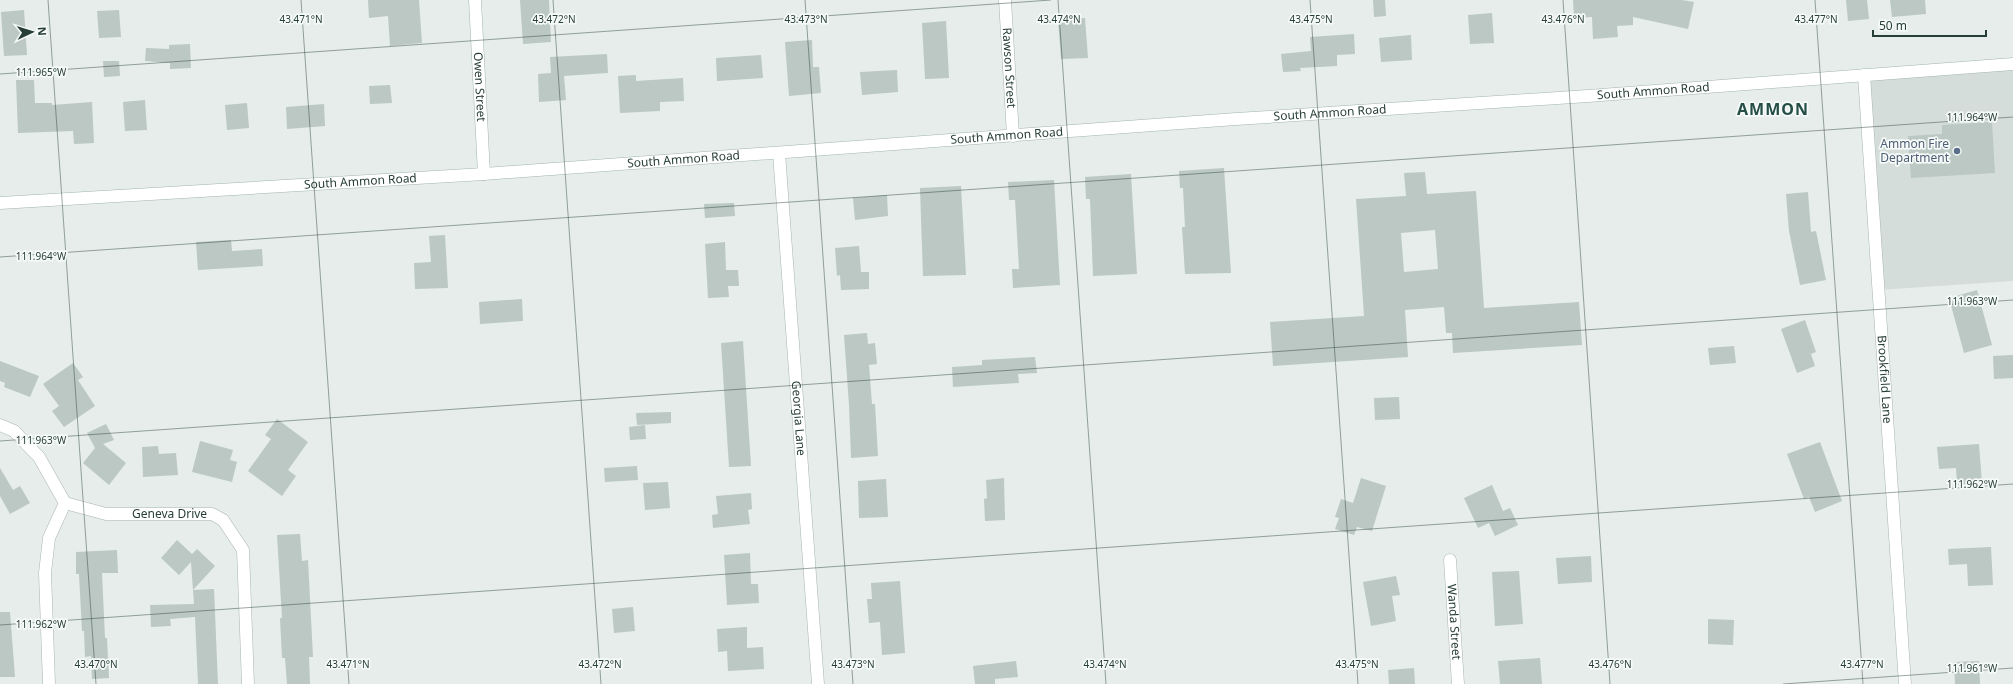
<svg xmlns="http://www.w3.org/2000/svg" width="2013" height="684" viewBox="0 0 2013 684" font-family="'Noto Sans',sans-serif">
<style>
.built{fill:#d4ddd9}
.building{fill:#bbc8c3;fill-rule:evenodd}
.lines{fill:none;stroke-linecap:round;stroke-linejoin:round}
.street-casing{stroke:#a9b5b1;stroke-width:13}
.secondary-casing{stroke:#a2b5af;stroke-width:13}
.street{stroke:#fff;stroke-width:12}
.secondary{stroke:#fff;stroke-width:12}
.ticks{fill:none;stroke:#273e38;stroke-width:1;stroke-opacity:0.45}
.service-dot{fill:#5c6f8a;stroke:#f6faf8;stroke-width:1.5}
.labels{text-anchor:middle;stroke-width:3.5;stroke-linejoin:round;paint-order:stroke}
.street-label{font-size:12px;fill:#273e38;stroke:#f6faf8}
.service-label{font-size:12px;fill:#4e5e75;stroke:#f6faf8;text-anchor:end}
.district-label{font-size:16px;font-weight:bold;letter-spacing:1px;fill:#244e46;stroke:#f6faf8}
.ticks-label{font-size:10px;text-anchor:middle;fill:#273e38;stroke:#f6faf8;stroke-width:3.5;stroke-linejoin:round;paint-order:stroke}
</style>
<rect width="100%" height="100%" fill="#e6edea"/>
<!-- built -->
<polygon class="built" points="2013,65 2013,281 1879,290 1864,75"/>
<!-- building -->
<g class="building">
<polygon points="368,0 419,0 422,43 390,46 388,16 369,18"/>
<polygon points="520,0 549,0 551,42 523,44"/>
<polygon points="1373,0 1385,0 1386,16 1374,17"/>
<polygon points="1573,0 1682,0 1694,2 1688,29 1633,17 1633,25 1617,26 1618,37 1593,39 1592,17 1574,18"/>
<polygon points="1846,0 1867,0 1869,19 1848,21"/>
<polygon points="1890,0 1925,0 1926,14 1892,17"/>
<polygon points="24,10 27,55 4,56 1,12"/>
<polygon points="119,10 121,37 99,38 97,11"/>
<polygon points="1492,13 1494,43 1470,44 1468,15"/>
<polygon points="1085,18 1088,58 1061,59 1058,20"/>
<polygon points="946,21 949,78 925,79 922,23"/>
<polygon points="1354,34 1355,54 1337,55 1337,66 1300,68 1301,71 1283,72 1281,54 1311,51 1310,37"/>
<polygon points="1411,35 1412,60 1381,62 1379,38"/>
<polygon points="812,40 813,67 819,67 821,93 789,96 785,42"/>
<polygon points="190,44 191,68 170,69 170,63 145,61 146,48 169,49 169,45"/>
<polygon points="607,54 608,73 564,76 566,100 539,102 538,74 551,73 550,57"/>
<polygon points="761,55 763,78 717,81 716,58"/>
<polygon points="103,61 119,61 120,76 104,77"/>
<polygon points="897,70 898,92 862,95 860,72"/>
<polygon points="636,75 636,81 683,78 684,101 660,102 660,111 620,113 618,76"/>
<polygon points="16,80 34,80 35,103 52,103 52,105 92,102 94,143 74,144 73,131 18,133"/>
<polygon points="390,85 392,103 370,104 369,86"/>
<polygon points="145,100 147,130 125,131 123,102"/>
<polygon points="247,103 249,128 227,130 225,105"/>
<polygon points="324,104 325,126 287,129 286,107"/>
<polygon points="1992,122 1995,173 1911,178 1908,136 1942,134 1942,125"/>
<polygon points="1224,168 1231,273 1185,274 1182,227 1185,227 1183,188 1180,188 1179,171"/>
<path d="M1425 172 1427 194 1476 191 1484 308 1579 302 1582 345 1453 353 1452 333H1446L1444 307 1405 310 1408 357 1273 366 1270 322 1364 316 1356 199 1406 196 1404 173ZM1435 230 1438 269 1404 272 1401 233Z"/>
<polygon points="1131,174 1137,274 1093,276 1090,199 1086,199 1085,177"/>
<polygon points="1054,180 1060,285 1013,288 1012,269 1019,269 1015,200 1009,200 1008,182"/>
<polygon points="961,186 966,275 923,276 920,188"/>
<polygon points="1808,192 1811,232 1816,231 1826,280 1800,285 1789,231 1786,194"/>
<polygon points="887,195 888,216 855,220 853,198"/>
<polygon points="734,203 735,216 705,218 704,204"/>
<polygon points="445,235 448,288 415,289 414,263 431,262 429,236"/>
<polygon points="231,240 232,251 262,249 263,266 198,270 196,242"/>
<polygon points="725,242 726,270 738,270 739,286 728,286 729,297 708,298 705,244"/>
<polygon points="859,246 861,272 869,272 869,289 841,290 840,275 837,276 835,248"/>
<polygon points="1977,290 1992,345 1964,353 1949,298"/>
<polygon points="522,299 523,321 480,324 479,302"/>
<polygon points="1805,320 1816,352 1811,354 1815,366 1797,373 1781,329"/>
<polygon points="867,333 868,344 875,343 877,364 869,365 872,404 875,404 878,456 851,458 849,405 844,335"/>
<polygon points="743,341 751,466 729,467 721,343"/>
<polygon points="1734,346 1736,363 1710,365 1708,348"/>
<polygon points="2013,355 2013,378 1994,379 1993,356"/>
<polygon points="1035,357 1037,373 1018,374 1019,383 953,387 952,367 982,365 982,360"/>
<polygon points="0,361 39,376 30,397 4,387 5,383 0,381"/>
<polygon points="73,363 83,377 78,380 95,406 64,427 52,411 59,406 43,384"/>
<polygon points="1399,397 1400,419 1375,420 1374,398"/>
<polygon points="671,412 671,423 637,425 636,413"/>
<polygon points="277,419 308,442 288,470 296,476 282,496 248,471 271,439 265,435"/>
<polygon points="106,424 114,440 103,444 126,463 109,485 83,463 95,448 87,433"/>
<polygon points="645,425 646,439 630,440 629,427"/>
<polygon points="200,441 233,450 230,460 237,462 232,482 192,472"/>
<polygon points="1820,442 1842,501 1815,512 1809,497 1804,499 1787,454"/>
<polygon points="1979,444 1982,483 1957,485 1956,468 1939,469 1937,447"/>
<polygon points="158,446 159,454 176,453 178,475 143,477 142,447"/>
<polygon points="637,466 638,480 605,482 604,468"/>
<polygon points="0,468 13,490 20,486 30,503 10,514 0,496"/>
<polygon points="1004,478 1005,520 985,521 984,499 987,498 986,480"/>
<polygon points="1361,478 1386,486 1372,531 1357,527 1354,535 1335,529 1339,518 1335,517 1341,499 1353,503"/>
<polygon points="886,479 888,517 859,518 858,481"/>
<polygon points="668,482 670,508 645,510 643,483"/>
<polygon points="1492,485 1503,511 1510,508 1518,525 1495,536 1489,523 1478,528 1464,498"/>
<polygon points="751,493 752,509 748,510 750,524 713,528 712,515 718,514 716,496"/>
<polygon points="300,534 302,561 308,560 313,657 309,657 310,684 287,684 285,658 282,658 280,618 282,618 277,535"/>
<polygon points="177,540 192,554 197,549 215,566 193,590 191,562 179,575 161,558"/>
<polygon points="1991,547 1993,585 1968,586 1967,564 1949,565 1948,549"/>
<polygon points="117,550 118,573 102,573 105,638 107,638 109,678 92,679 91,656 85,657 84,631 82,631 79,574 76,574 76,552"/>
<polygon points="750,553 751,584 758,584 759,603 727,605 724,555"/>
<polygon points="1591,556 1592,582 1558,584 1556,558"/>
<polygon points="1519,571 1523,624 1495,626 1492,572"/>
<polygon points="1396,576 1400,595 1392,596 1396,621 1371,626 1363,582"/>
<polygon points="900,581 905,653 882,655 880,622 869,623 867,599 872,599 871,583"/>
<polygon points="214,589 218,684 198,684 195,617 170,619 171,626 151,627 150,605 194,604 193,590"/>
<polygon points="633,607 635,631 614,633 612,609"/>
<polygon points="0,612 10,612 15,677 0,677"/>
<polygon points="1708,619 1734,620 1733,645 1708,644"/>
<polygon points="747,627 747,648 763,647 764,669 728,671 727,651 718,652 717,629"/>
<polygon points="1540,658 1542,684 1500,684 1498,661"/>
<polygon points="1016,661 1018,677 995,679 995,684 975,684 973,666"/>
<polygon points="1979,661 1980,684 1955,684 1954,662"/>
<polygon points="1414,668 1415,684 1389,684 1388,670"/>
</g>
<g class="lines">
<!-- street casing -->
<g class="street-casing">
<g id="street">
<path id="s1" d="M1005 0 1013 136"/>
<path id="s2" d="M1864 75 1905 684"/>
<path id="s3" d="M779 153 818 684"/>
<polyline points="0,425 14,431 39,457 65,503 49,538 45,573 49,684"/>
<path id="s4" d="M65 503 106 514H212L223 520 243 550 248 684"/>
<path id="s5" d="M1450 560 1458 684"/>
</g>
</g>
<!-- secondary casing -->
<g class="secondary-casing">
<g id="secondary">
<path id="s6" d="M475 0 484 174"/>
<path id="s7" d="M0 203 484 174 1236 119 1588 96 2013 64"/>
</g>
</g>
<!-- street -->
<use href="#street" class="street"/>
<!-- secondary -->
<use href="#secondary" class="secondary"/>
</g>
<!-- ticks -->
<path class="ticks" d="M48 0 96 684M301 0 349 684M553 0 601 684M805 0 853 684M1058 0 1106 684M1310 0 1358 684M1563 0 1610 684M1815 0 1863 684M0 74 1051 0M0 257 2013 117M0 441 2013 300M0 625 2013 484M1783 684 2013 668"/>
<!-- markers -->
<circle class="service-dot" cx="1957" cy="151" r="4"/>
<g class="labels">
<!-- street labels -->
<g class="street-label">
<text dy="4" stroke="none"><textPath href="#s1" startOffset="68">Rawson Street</textPath></text>
<text dy="4" stroke="none"><textPath href="#s6" startOffset="87">Owen Street</textPath></text>
<text dy="4" stroke="none"><textPath href="#s7" startOffset="1657">South Ammon Road</textPath></text>
<text dy="4" stroke="none"><textPath href="#s7" startOffset="1333">South Ammon Road</textPath></text>
<text dy="4" stroke="none"><textPath href="#s7" startOffset="1009">South Ammon Road</textPath></text>
<text dy="4" stroke="none"><textPath href="#s7" startOffset="685">South Ammon Road</textPath></text>
<text dy="4" stroke="none"><textPath href="#s7" startOffset="361">South Ammon Road</textPath></text>
<text dy="4" stroke="none"><textPath href="#s2" startOffset="305">Brookfield Lane</textPath></text>
<text dy="4" stroke="none"><textPath href="#s3" startOffset="266">Georgia Lane</textPath></text>
<text dy="4" stroke="none"><textPath href="#s4" startOffset="106">Geneva Drive</textPath></text>
<text dy="4" stroke="none"><textPath href="#s5" startOffset="62">Wanda Street</textPath></text>
</g>
<!-- service labels -->
<g class="service-label">
<text x="1949" y="148">Ammon Fire<tspan x="1949" dy="14">Department</tspan></text>
</g>
<!-- district labels -->
<g class="district-label">
<text x="1773" y="115">AMMON</text>
</g>
</g>
<g class="ticks-label">
<text x="301" y="23">43.471°N</text>
<text x="554" y="23">43.472°N</text>
<text x="806" y="23">43.473°N</text>
<text x="1059" y="23">43.474°N</text>
<text x="1311" y="23">43.475°N</text>
<text x="1563" y="23">43.476°N</text>
<text x="1816" y="23">43.477°N</text>
<text x="41" y="76">111.965°W</text>
<text x="1972" y="121">111.964°W</text>
<text x="41" y="260">111.964°W</text>
<text x="1972" y="305">111.963°W</text>
<text x="41" y="444">111.963°W</text>
<text x="1972" y="488">111.962°W</text>
<text x="41" y="628">111.962°W</text>
<text x="96" y="668">43.470°N</text>
<text x="348" y="668">43.471°N</text>
<text x="600" y="668">43.472°N</text>
<text x="853" y="668">43.473°N</text>
<text x="1105" y="668">43.474°N</text>
<text x="1357" y="668">43.475°N</text>
<text x="1610" y="668">43.476°N</text>
<text x="1862" y="668">43.477°N</text>
<text x="1972" y="672">111.961°W</text>
</g>
<!-- north arrow -->
<g transform="translate(32 32) rotate(86)" stroke="#f6faf8" stroke-width="3" paint-order="stroke">
<path d="M0-3L7 15L0 10L-7 15Z" fill="#273e38"/>
<text y="-6" font-size="11" font-weight="bold" text-anchor="middle" fill="#273e38">N</text>
</g>
<!-- scale -->
<path d="M1873 30v6h113v-6" fill="none" stroke="#273e38" stroke-width="2"/>
<text x="1879" y="30" font-size="12" fill="#273e38" stroke="#f6faf8" stroke-width="3" paint-order="stroke">50 m</text>
</svg>
